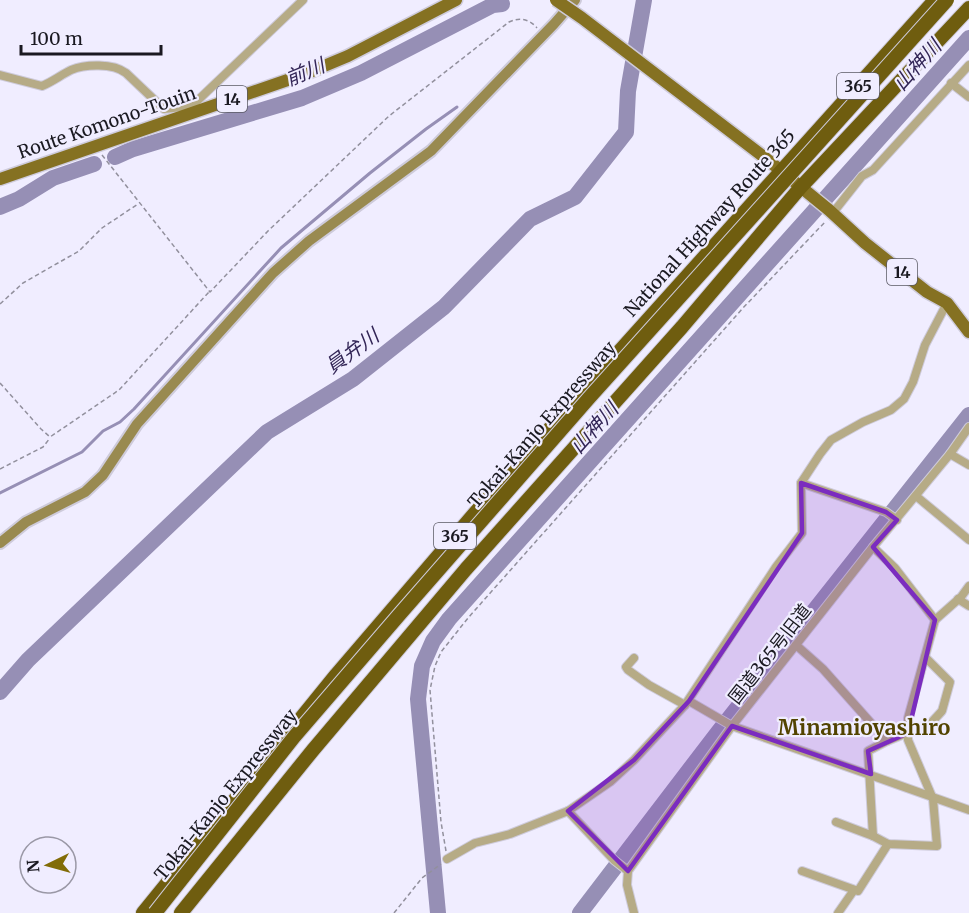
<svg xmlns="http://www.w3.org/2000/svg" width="969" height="913" viewBox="0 0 969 913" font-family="Merriweather,'Noto Sans JP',serif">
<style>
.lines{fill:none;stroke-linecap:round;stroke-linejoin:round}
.stream{stroke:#968fb5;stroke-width:3}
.river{stroke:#968fb5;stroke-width:16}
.street-casing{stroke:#cecbdb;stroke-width:10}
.secondary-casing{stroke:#cecbdb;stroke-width:14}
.primary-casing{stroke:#cecbdb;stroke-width:15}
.highway-casing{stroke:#cecbdb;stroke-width:16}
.path{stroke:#92909d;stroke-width:1.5;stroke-dasharray:4.5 3;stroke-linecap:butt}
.street{stroke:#b6ab86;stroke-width:8}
.secondary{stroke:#998a50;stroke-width:10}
.primary{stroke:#857122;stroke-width:12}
.highway{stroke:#6f5d0f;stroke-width:14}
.primary-bridge-casing{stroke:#cecbdb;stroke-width:15;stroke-linecap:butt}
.highway-bridge-casing{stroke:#cecbdb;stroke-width:16;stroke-linecap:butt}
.primary-bridge{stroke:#857122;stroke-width:12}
.highway-bridge{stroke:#6f5d0f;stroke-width:14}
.marked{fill:#7b2cbf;fill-opacity:0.2;stroke:#7b2cbf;stroke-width:4.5;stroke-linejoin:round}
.labels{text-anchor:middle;stroke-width:4.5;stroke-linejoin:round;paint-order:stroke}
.shield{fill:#f0edff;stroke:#5a5964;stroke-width:1.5}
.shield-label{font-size:16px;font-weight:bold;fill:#1a1921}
.street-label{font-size:18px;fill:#1a1921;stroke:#f0edff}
.water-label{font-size:20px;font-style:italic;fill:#332657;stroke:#f0edff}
.quarter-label{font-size:21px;font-weight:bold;fill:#524300;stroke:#f0edff}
</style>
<rect width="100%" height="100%" fill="#f0edff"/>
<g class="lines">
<!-- stream -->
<polyline class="stream" points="0,493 82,452 103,431 120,422 134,409 281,248 370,173 426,129 457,107"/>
<!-- river -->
<g class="river">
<polyline points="115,157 133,149 302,98 361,73 493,5 502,4"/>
<polyline points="0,207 19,199 53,178 94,164"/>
<polyline points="0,692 28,660 267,432 353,379 444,307 530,219 575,197 626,132 628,91 644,0"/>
<polyline points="438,913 418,699 422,666 433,641 449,619 969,38"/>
<polyline points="580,913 719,731 969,415"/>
</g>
<!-- street casing -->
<g class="street-casing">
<g id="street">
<path d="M0 75 42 86C52 82 61 75 71 70 85 64 113 63 126 73L164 109 190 106 193 113"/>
<polyline points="951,83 969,97"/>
<polyline points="190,106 196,102 303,0"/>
<polyline points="832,214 862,176 873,170 969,65"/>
<polyline points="950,454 969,465"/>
<polyline points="801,483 886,512 897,520"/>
<polyline points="916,496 969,540"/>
<polyline points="873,547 895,568 935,620 908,718 908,740 933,799 937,846 888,844 873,836"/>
<polyline points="958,599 969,606"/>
<polyline points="935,620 961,597 969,586"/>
<polyline points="796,645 823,669 887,741 868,751 873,836 836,822"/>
<polyline points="634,658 626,667 628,670 649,685 685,705"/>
<polyline points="689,701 732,726 969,810"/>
<polyline points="887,741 931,723 942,711 950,682 925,657"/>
<polyline points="568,811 614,860 628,871"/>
<polyline points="447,859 475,843 510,834 568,811 610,782 634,760 685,705 776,567 802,533 801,483 820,454 831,440 863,422 891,410 904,399 913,382 925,345 947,303"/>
<polyline points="802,871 858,891 888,844"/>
<polyline points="634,913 627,885 628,871 732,726 873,547 950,454 969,427"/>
<polyline points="838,913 854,890"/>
</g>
</g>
<!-- secondary casing -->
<g class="secondary-casing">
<polyline id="secondary" points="0,543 26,522 85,492 103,475 137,424 273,273 309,241 431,151 554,24 575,0"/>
</g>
<!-- primary casing -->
<g class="primary-casing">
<g id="primary">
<polyline points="764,157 829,210 865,243 927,292 947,303 969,332"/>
<polyline points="0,179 305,74 348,56 456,0"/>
</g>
</g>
<!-- highway casing -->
<g class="highway-casing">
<g id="highway">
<polyline points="143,913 336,675 493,492 935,0"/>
<polyline points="181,913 313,750 466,569 682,327 800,188 969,8"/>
</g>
</g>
<!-- path -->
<g class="path">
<path d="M102 155 210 292 268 231 389 116 509 22C519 17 530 19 537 28"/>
<polyline points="0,304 23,283 79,251 102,228 138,204"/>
<polyline points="0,383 41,429 50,437 119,390 209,292"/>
<polyline points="0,469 43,447 50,438"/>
<polyline points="446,851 441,822 430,690 435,666 441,652 468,618 743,308 825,222"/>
<polyline points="394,913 422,878 441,864"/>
</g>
<!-- street -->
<use href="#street" class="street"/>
<!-- secondary -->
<use href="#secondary" class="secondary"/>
<!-- primary -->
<use href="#primary" class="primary"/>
<!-- highway -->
<use href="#highway" class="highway"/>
<!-- primary-bridge casing -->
<g class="primary-bridge-casing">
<polyline id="primary-bridge" points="556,0 582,18 764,157"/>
</g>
<!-- highway-bridge casing -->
<g class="highway-bridge-casing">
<polyline id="highway-bridge" points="155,913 294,737 400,614 589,398 947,0"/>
</g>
<!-- primary-bridge -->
<use href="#primary-bridge" class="primary-bridge"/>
<!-- highway-bridge -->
<use href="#highway-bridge" class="highway-bridge"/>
</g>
<!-- marked area -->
<path class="marked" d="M801 483 886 512 897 520 873 547 935 620 908 733 868 751 871 774 732 726 628 871 568 811 634 760 689 701 802 533Z"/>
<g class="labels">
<!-- shield labels -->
<g class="shield">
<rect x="837" y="73" width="42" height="26" rx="4.5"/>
<rect x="217" y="86" width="30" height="26" rx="4.5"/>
<rect x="887" y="259" width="30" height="26" rx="4.5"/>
<rect x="434" y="523" width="42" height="26" rx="4.5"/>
</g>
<g class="shield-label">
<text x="858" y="92">365</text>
<text x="232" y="105">14</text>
<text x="902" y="278">14</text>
<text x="455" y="542">365</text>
</g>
<!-- street labels -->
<g class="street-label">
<text transform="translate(107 123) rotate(-19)" y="6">Route Komono-Touin</text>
<text transform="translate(710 223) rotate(-48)" y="6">National Highway Route 365</text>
<text transform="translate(542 425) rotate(-49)" y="6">Tokai-Kanjo Expressway</text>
<text transform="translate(770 654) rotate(-52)" y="6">国道365号旧道</text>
<text transform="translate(226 795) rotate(-51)" y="6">Tokai-Kanjo Expressway</text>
</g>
<!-- water labels -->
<g class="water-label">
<text transform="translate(917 65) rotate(-48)" y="7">山神川</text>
<text transform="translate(305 72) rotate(-23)" y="7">前川</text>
<text transform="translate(352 351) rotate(-36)" y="7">員弁川</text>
<text transform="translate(594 428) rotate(-48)" y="7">山神川</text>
</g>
<!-- quarter labels -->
<g class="quarter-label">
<text x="864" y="735">Minamioyashiro</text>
</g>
</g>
<!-- north arrow -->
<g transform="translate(48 865) rotate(265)"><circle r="28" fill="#f0edff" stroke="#9a98a6" stroke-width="1.5"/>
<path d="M0-4.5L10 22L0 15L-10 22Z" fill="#826c07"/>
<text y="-9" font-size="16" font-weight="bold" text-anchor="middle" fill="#1a1921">N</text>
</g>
<!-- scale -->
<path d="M21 45v9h140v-9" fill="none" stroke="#1a1921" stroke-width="3"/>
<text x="30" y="45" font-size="18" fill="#1a1921" stroke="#f0edff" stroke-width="4.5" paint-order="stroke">100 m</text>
</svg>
